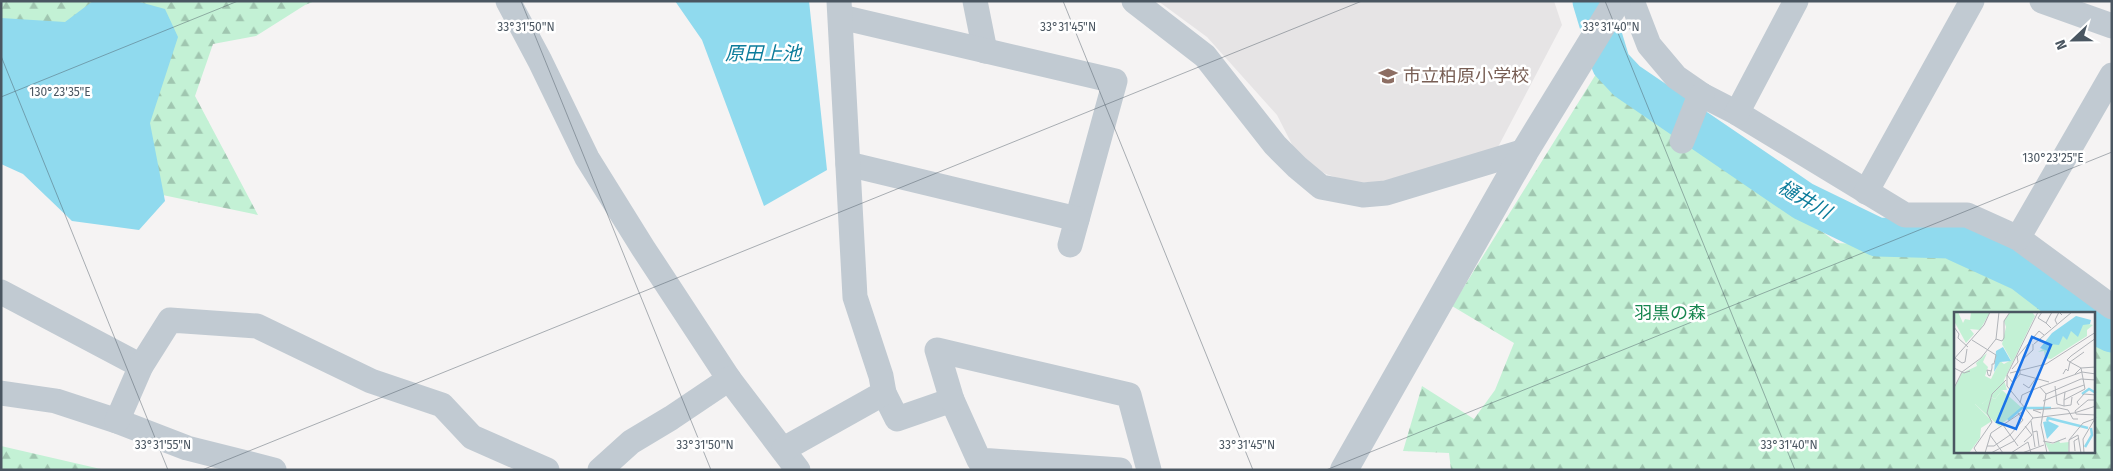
<svg xmlns="http://www.w3.org/2000/svg" width="2113" height="471" viewBox="0 0 2113 471" font-family="'Fira Sans','Noto Sans JP',sans-serif">
<style>
.education{fill:#e6e4e5}
.forest{fill:url(#forest-firs)}
.water{fill:#90daee}
.lines{fill:none;stroke-linecap:round;stroke-linejoin:round}
.river{stroke:#90daee;stroke-width:39}
.minor{stroke:#c1cad2;stroke-width:25}
.tertiary{stroke:#c1cad2;stroke-width:28}
.ticks{fill:none;stroke:#4a5661;stroke-width:1;stroke-opacity:0.45}
.labels{text-anchor:middle;stroke-width:5;stroke-linejoin:round;paint-order:stroke}
.education-label{font-size:18px;fill:#785e54;stroke:#fff;text-anchor:start}
.park-label{font-size:18px;fill:#17864f;stroke:#fff}
.water-label{font-size:19px;font-style:italic;fill:#0c7c9b;stroke:#fff}
.inset-river{fill:none;stroke:#90daee;stroke-width:2.5}
.inset-road{fill:none;stroke:#b1b4b9;stroke-width:1}
.view{fill:#1a73e8;fill-opacity:0.15;stroke:#1a73e8;stroke-width:2.5}
.inset-edge{fill:none;stroke:#4a5661;stroke-width:2.5}
.ticks-label{font-size:12px;text-anchor:middle;fill:#4a5661;stroke:#fff;stroke-width:5;stroke-linejoin:round;paint-order:stroke}
</style>
<defs>
<pattern id="forest-firs" width="22" height="20" patternUnits="userSpaceOnUse" patternTransform="scale(1.25)"><rect width="22" height="20" fill="#c3f1d5"/><path d="M5 1l3.5 6h-7zM16 11l3.5 6h-7z" fill="#a0c6b0"/></pattern>
</defs>
<rect width="100%" height="100%" fill="#f5f3f3"/>
<!-- education -->
<polygon class="education" points="1158,1 1554,1 1562,25 1498,147 1385,183 1349,182 1326,174 1300,160 1277,115 1207,37"/>
<!-- forest -->
<g class="forest">
<polygon points="1,1 315,1 305,5 256,36 213,44 195,96 258,215 153,193 47,34 1,28"/>
<polygon points="1601,66 1619,93 1743,171 1837,243 1910,247 2003,275 2050,313 1956,314 1956,452 2094,452 2094,341 2112,350 2112,470 1451,470 1449,453 1403,451 1422,386 1474,419 1495,390 1514,343 1452,306"/>
<polygon points="1,446 105,470 1,470"/>
</g>
<!-- water -->
<g class="water">
<polygon points="93,1 136,1 165,9 178,37 150,123 165,201 139,230 72,221 23,174 1,164 1,18 65,22"/>
<polygon points="675,1 809,1 827,170 764,206 702,40"/>
</g>
<g class="lines">
<!-- river -->
<g class="river">
<polyline points="1592,1 1611,64 1627,81 1803,201 1877,237 1950,239 2022,272 2077,314"/>
<polyline points="2094,324 2112,333"/>
</g>
<!-- minor -->
<g class="minor">
<polyline points="508,1 540,61 587,158 643,248 729,379 798,470"/>
<polyline points="975,1 985,51"/>
<polyline points="1134,1 1205,56 1275,145 1297,167 1321,187 1363,195 1386,193 1525,151"/>
<polyline points="1632,1 1649,45 1676,77 1702,95 1737,113 1905,215 1967,215 2018,238 2112,307"/>
<polyline points="2042,1 2112,26"/>
<polyline points="841,17 1115,81 1070,245"/>
<polyline points="1737,113 1796,1"/>
<polyline points="1682,141 1696,105 1702,95"/>
<polyline points="848,164 1077,219"/>
<polyline points="1866,192 1972,1"/>
<polyline points="2018,238 2112,75"/>
<polyline points="1,292 141,366"/>
<polyline points="1,393 56,401 117,421 187,448 274,470"/>
<polyline points="884,393 897,419 952,400 979,460 1120,470"/>
<polyline points="952,400 937,350 1129,395 1149,470"/>
<polyline points="117,421 141,366 170,320 257,326 371,381 442,405 472,437 547,470"/>
<polyline points="784,449 884,393 881,376 855,297 839,1"/>
<polyline points="600,470 631,442 671,418 729,379"/>
</g>
<!-- tertiary -->
<polyline class="tertiary" points="1344,470 1525,151 1617,1"/>
</g>
<!-- ticks -->
<path class="ticks" d="M521 1 711 470M1063 1 1253 470M1605 1 1795 470M1 56 168 470M1 97 238 1M202 470 1362 1M1326 470 2112 152"/>
<!-- icons -->
<defs>
<g id="school-bare" transform="scale(1.5)"><path d="M0-5L7-2L0 1L-7-2ZM-4 1L0 2.5L4 1V4Q0 6-4 4Z" fill="#8d6e63" stroke="#fff" stroke-width="2.5" paint-order="stroke"/></g>
</defs>
<g fill-rule="evenodd">
<use href="#school-bare" x="1388" y="76"/>
</g>
<g class="labels">
<!-- education labels -->
<g class="education-label">
<text x="1403" y="82">市立柏原小学校</text>
</g>
<!-- park labels -->
<g class="park-label">
<text x="1670" y="319">羽黒の森</text>
</g>
<!-- water labels -->
<g class="water-label">
<text x="763" y="60">原田上池</text>
<text transform="translate(1805 199) rotate(30)" y="7">樋井川</text>
</g>
</g>
<!-- overview -->
<g transform="translate(1954 312)">
<rect width="141" height="141" fill="#f5f3f3"/>
<path d="M0 0H4L9 11 11 7 16 8 17 0H36L26 18 16 17 20 22 12 31 0 9ZM130 11 139 13 133 18V24L97 47 91 46 90 39 84 40ZM48 78 68 96 45 114 21 92H28L36 85 41 87Z" fill="#c3f1d5"/>
<path d="M56 0H78L81 4 50 68 53 78H48L41 87 37 85 28 92H21L38 109 27 116 26 126 15 141H0V77L8 61 23 54 22 51 33 41 29 50 34 55 31 64 37 67 46 49 50 52 57 48 48 32 52 15 50 9ZM105 128 106 131 115 130 114 141H96L91 130 99 132Z" fill="#c3f1d5"/>
<path d="M122 4 137 8 136 12 129 13 124 25 117 19 113 28 109 24 105 33 96 32 94 39 86 36 98 21ZM49 35 57 49 46 50 40 60 42 39ZM94 109 105 114 93 127 89 110Z" fill="#90daee"/>
<path class="inset-river" d="M128 82 135 77 142 81M54 108 68 96H97M93 109 94 106 134 116M131 135 138 123 137 116"/>
<path class="inset-road" d="M84 0 53 63V74L79 106 120 101 142 94M88 0 84 6 92 11M103 12 101 8 105 0 108 3M0 15 5 22 4 26 14 35M97 16 92 11 98 0M42 27 48 29 50 26V9L56 0M18 28 42 43 40 52H38V56L36 64 34 63 33 58 37 59M80 32 118 0M63 45 85 19 90 23M1 46 8 51 11 50 13 37M0 47 30 13 36 0M68 48 79 38V32M0 56 10 61 16 59M58 57 64 50 63 44M66 57V62L95 70M56 61 92 52 142 20M109 62 112 57 114 59 116 50 113 48 117 44 142 26M121 62 127 56 142 55M53 63 59 71 66 62M69 72 75 76 82 66M101 74 103 92 110 94M86 75 128 60 142 62M0 76 8 60 27 46 42 27 45 0M118 85 117 93 110 94V88L131 77 127 56 116 50 130 40M110 88 111 80 130 73M142 88H134L121 99 122 102 142 103M89 89 111 80M66 91 68 83 81 77 86 75 92 82M125 93 123 90 130 82 142 83M87 101 79 98 105 96 114 98 119 107H124M77 109 81 135M49 113 64 134M79 120 83 119 85 134M36 123 49 141M115 128 129 111 140 107M89 129 99 131 112 126M70 130 78 123 71 114M33 134H40L56 123 69 108 64 101M121 139 120 129 125 126M23 141 20 136 38 110 33 101 38 82 52 68M31 141 37 121 71 98M37 141 60 129 79 106M57 141 74 130 77 141M68 141 90 133M93 141 87 113 92 82 127 67 142 68M115 141V128L124 123 127 141M130 141 129 127 142 105"/>
<path class="view" d="M78 25 97 33 62 117 43 110Z"/>
<rect width="141" height="141" class="inset-edge"/>
</g>
<g class="ticks-label">
<text x="526" y="31">33°31'50"N</text>
<text x="1068" y="31">33°31'45"N</text>
<text x="1611" y="31">33°31'40"N</text>
<text x="60" y="96">130°23'35"E</text>
<text x="2053" y="162">130°23'25"E</text>
<text x="163" y="449">33°31'55"N</text>
<text x="705" y="449">33°31'50"N</text>
<text x="1247" y="449">33°31'45"N</text>
<text x="1789" y="449">33°31'40"N</text>
</g>
<!-- border -->
<rect width="2113" height="471" fill="none" stroke="#4a5661" stroke-width="5"/>
<!-- north arrow -->
<g transform="translate(2073 40) rotate(248)" stroke="#ffffff" stroke-width="4" paint-order="stroke">
<path d="M0-4L9 19L0 12L-9 19Z" fill="#4a5661"/>
<text y="-8" font-size="14" font-weight="bold" text-anchor="middle" fill="#4a5661">N</text>
</g>
</svg>
